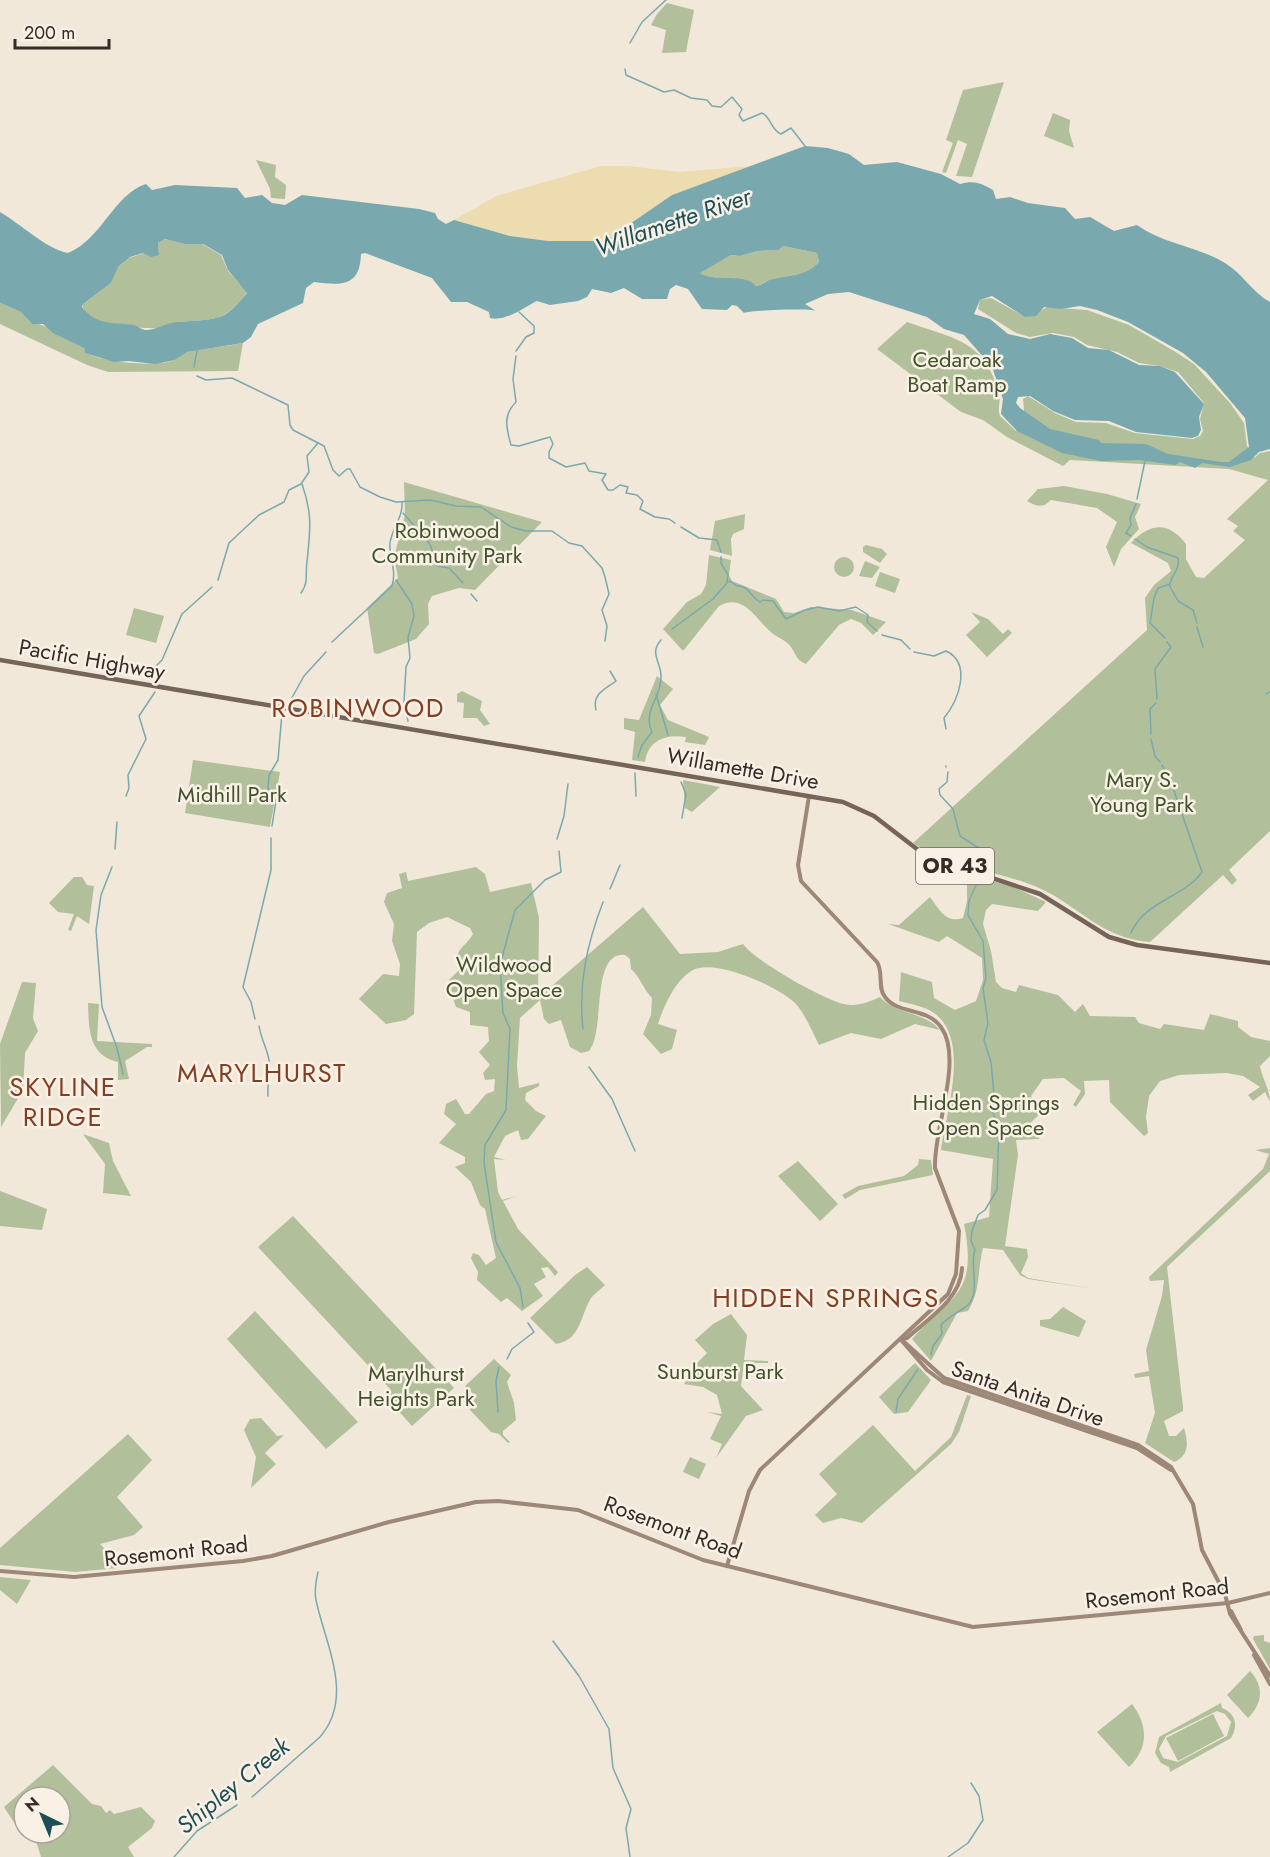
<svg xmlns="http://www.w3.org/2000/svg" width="1270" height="1857" viewBox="0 0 1270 1857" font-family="Jost,sans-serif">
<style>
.green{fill:#b1c09a;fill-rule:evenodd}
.sand{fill:#eddcb0}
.water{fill:#79a9ae;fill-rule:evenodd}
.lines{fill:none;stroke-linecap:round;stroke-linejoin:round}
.stream{stroke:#79a9ae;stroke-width:1.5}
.secondary{stroke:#9d8777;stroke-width:4}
.primary{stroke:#776458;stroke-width:4.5}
.labels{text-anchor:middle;stroke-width:5;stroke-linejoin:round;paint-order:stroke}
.shield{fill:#f9f1e6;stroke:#706760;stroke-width:1.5}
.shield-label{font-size:21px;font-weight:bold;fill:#352c27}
.park-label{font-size:22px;fill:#42532b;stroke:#f9f1e6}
.street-label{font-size:22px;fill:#352c27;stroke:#f9f1e6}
.water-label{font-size:24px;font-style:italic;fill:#1d4f56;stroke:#f9f1e6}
.quarter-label{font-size:26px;letter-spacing:1.5px;fill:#843e20;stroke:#f9f1e6}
</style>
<rect width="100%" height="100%" fill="#f1e8da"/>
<!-- green -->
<g class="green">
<polygon points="667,3 694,10 686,52 662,53 666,30 651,25 657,14"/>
<polygon points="1004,82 972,177 956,176 967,144 958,140 946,173 942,172 953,143 946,140 963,90"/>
<polygon points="1053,113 1070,120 1069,131 1074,148 1044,136"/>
<polygon points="256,160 276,165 275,177 286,185 285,199 271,198 270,189"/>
<path d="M165 239 184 244H202L221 255 228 271 247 292C240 303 228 315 216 318 203 321 188 321 175 322 170 323 166 327 162 328 153 330 99 324 92 318 89 316 85 311 83 308V304L111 283 117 268 129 258 144 253 159 255 158 243Z"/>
<path d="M783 246 817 253 819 262C804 278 788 274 769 280 763 282 762 285 756 286 739 273 717 283 699 273L731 255 740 256 757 251 779 250Z"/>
<path d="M991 298 1022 315 1034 314 1047 307 1087 310 1129 325 1174 351 1194 364 1230 403 1244 423 1247 446 1254 458 1260 453 1270 451V831L1229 870 1237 880 1232 885 1223 875 1150 942C1100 938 1081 907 1039 888 998 870 951 869 913 843L1147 630 1145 598 1154 585 1171 571 1168 563 1131 543C1151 522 1169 522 1186 544V559L1196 577 1204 578 1245 540 1233 531 1238 526 1227 519 1268 480 1229 469 1070 460 1063 466 1007 437 983 420 961 412 877 349 907 322C952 338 986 340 999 394 1001 402 997 408 1000 416L1016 431 1024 410 1023 399 1028 396 1055 413 1076 422 1106 423 1135 433 1193 439 1200 436 1203 431 1200 419 1204 403 1178 372 1160 366 1139 363 1117 352 1087 345 1074 337 1053 333 1030 337 1016 333 978 309 980 300Z"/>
<path d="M0 303 21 312 31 323C46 323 69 340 84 347L85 352C102 363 156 367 175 360 179 358 182 354 187 352 205 348 225 347 243 343L238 371 108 372 87 365 0 324Z"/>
<polygon points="404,482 542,522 475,590 459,588 432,596 428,604 429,624 416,639 378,654 374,653 367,608 398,578 394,557 405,515"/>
<path d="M1064 486 1107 494 1141 504 1135 517 1139 529 1121 549 1114 567 1106 547 1117 522 1097 508 1051 500C1043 508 1037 507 1027 501L1038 489Z"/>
<polygon points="745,514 744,529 733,534 731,539 732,556 710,550 715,521"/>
<polygon points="866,545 882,549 887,554 880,563 863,552 863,547"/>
<path d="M709 555 731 560 729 575 732 581 776 599 784 612 794 613 811 607 852 610 886 622 873 635 861 623 851 619 839 625 806 664C796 660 796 654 791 647 786 640 778 638 772 633 756 620 744 592 719 606L683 651 663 629 687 602 701 594 706 585Z"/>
<circle cx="844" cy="567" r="10"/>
<polygon points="865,561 880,567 872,578 859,576"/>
<polygon points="880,572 900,579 895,593 875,586"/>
<polygon points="134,608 164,616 156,643 126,635"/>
<polygon points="971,612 988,619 1003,634 1008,629 1012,633 987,657 966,635 980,622"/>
<path d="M657 676 673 689 660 705 668 720 709 737 705 745 685 742 686 737C666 734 648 740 645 762L632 760 635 732 624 729V718L639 720Z"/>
<polygon points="462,691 482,701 480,710 490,724 484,726 477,718 463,718 464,703 457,702 457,694"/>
<polygon points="193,760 280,772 270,827 185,813"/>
<polygon points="683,780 720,787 692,812 685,808"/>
<path d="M476 867 485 874 490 892 531 883 539 918 538 998 643 907 680 954 718 952 743 944C755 961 823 999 844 1004 857 1007 869 1002 880 997 896 1015 924 1011 940 1030L915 1024 881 1039 851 1033 819 1045C812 1031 806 1016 796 1004 780 987 715 958 693 970 675 980 664 1006 658 1024L677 1030 672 1049 661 1054 643 1034 651 1015 652 998C643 989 641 978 631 969L630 959 625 955C590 951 606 1031 589 1051L581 1053 570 1047 561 1020 549 1024 544 1019 540 1000 520 1018 517 1066 519 1088 539 1083V1086L526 1093 525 1100 536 1111 546 1116 528 1139 521 1140 518 1130 505 1136 494 1157 506 1160 494 1159 498 1192 502 1200 517 1196 503 1201 518 1229 558 1272 555 1276 548 1267 541 1268 546 1277 534 1284 543 1296 522 1311 507 1298 501 1302 477 1280 478 1272 471 1258 473 1253 479 1255 486 1265 496 1258 485 1209 480 1205 471 1182 455 1167 465 1163V1157L439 1143 456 1124 444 1114 446 1104 456 1099 465 1114H469L486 1094 494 1091 495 1079 485 1080 483 1073 490 1065 479 1052 489 1041 488 1027 470 1025V1012L456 1007C453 999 450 988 449 980L461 968C450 951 466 947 473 934L470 928 447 917 429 923 417 932 414 1014 406 1020 386 1024 359 999 383 974 399 976 400 964 392 941 394 924 384 902 387 893 402 888 399 874 406 872 408 881Z"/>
<path d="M967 874 1014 887 1046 902 1038 911 992 904 986 910 983 924 991 951 996 982 1002 988 1016 992 1019 985 1058 995 1075 1012 1083 1004 1090 1016 1135 1017 1139 1023 1160 1029 1164 1024 1204 1030 1210 1014 1238 1021V1027L1251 1037 1270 1041V1056L1260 1066C1262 1078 1270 1090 1270 1102L1265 1092 1253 1101 1248 1095 1260 1087 1243 1076 1227 1073 1179 1075 1160 1081 1149 1096 1146 1117 1148 1133 1144 1136 1110 1102 1109 1080 1084 1081 1085 1094 1076 1107 1073 1105 1081 1091 1064 1078 1043 1079 1031 1096 1040 1114 1030 1123 1041 1134 1039 1139 1016 1140 1018 1155 1005 1246 1027 1249 1028 1257 1021 1273 1028 1278 1094 1289 1028 1279 1020 1275 1003 1250 983 1248C977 1271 981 1290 968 1311L957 1313 931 1361 912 1339C952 1294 978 1296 964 1224L989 1217 993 1159 941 1150C946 1112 971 1039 934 1013 924 1006 910 1004 899 1001L901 972 932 982 934 998 955 1010 976 1001 983 980 982 958 947 936 939 942 888 924 899 925 930 897C939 909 946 924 963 918L967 901Z"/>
<polygon points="74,877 82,877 87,885 94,886 89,924 77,916 71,931 68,930 74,914 58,912 49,903"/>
<polygon points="22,982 36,983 33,1018 38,1031 25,1053 23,1090 1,1127 0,1044"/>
<path d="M88 1003 99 1004 97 1041 152 1044V1047H147L125 1061 129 1079 118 1080V1062C88 1055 89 1029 88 1003Z"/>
<polygon points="83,1134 109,1143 113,1161 131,1196 103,1193 105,1164"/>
<path d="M1270 1148V1171L1167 1267 1183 1407V1411L1164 1421 1169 1436H1176L1184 1428C1188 1442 1190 1455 1174 1462L1145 1443 1155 1413 1149 1376 1135 1378 1134 1374 1149 1371 1146 1350 1162 1296 1164 1280 1150 1281 1149 1277 1263 1169 1269 1154 1255 1150Z"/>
<polygon points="919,1159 931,1160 933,1175 860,1190 845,1199 842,1195 858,1186 904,1176 918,1165"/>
<polygon points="798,1161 838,1204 820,1221 778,1176"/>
<polygon points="0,1191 47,1209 42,1230 0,1226"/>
<polygon points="293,1216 454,1388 412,1426 386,1397 390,1389 258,1247"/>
<path d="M587 1267 605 1285C601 1289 595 1293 591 1298 580 1316 581 1340 556 1344L530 1318 575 1275Z"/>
<polygon points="1063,1307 1086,1321 1079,1337 1040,1326 1040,1320 1050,1319"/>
<polygon points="255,1311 358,1422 326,1449 227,1339"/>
<polygon points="731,1314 747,1335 744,1360 768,1361 768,1363 744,1363 741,1386 763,1410 746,1416 716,1458 722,1444 710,1439 721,1416 707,1412 722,1414 717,1395 703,1387 684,1384 694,1366 707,1353 695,1340 713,1324"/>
<polygon points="494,1359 511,1375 507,1382 514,1403 516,1420 503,1431 503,1435 510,1442 508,1443 499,1434 491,1432 470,1410 475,1396 465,1386"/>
<polygon points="915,1363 931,1380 908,1412 894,1414 879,1397"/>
<polygon points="967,1395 971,1396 959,1432 951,1444 862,1523 841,1518 823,1523 815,1515 837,1494 819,1474 873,1425 915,1471 951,1437"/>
<polygon points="261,1418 277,1436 284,1435 265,1453 276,1464 251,1488 256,1457 244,1430 250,1419"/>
<polygon points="128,1434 152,1460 117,1497 143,1527 134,1535 100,1544 120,1564 118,1568 75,1572 0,1565 0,1548"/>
<polygon points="690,1457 706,1464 699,1479 683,1472"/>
<polygon points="0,1577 31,1580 17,1604 0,1590"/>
<polygon points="1264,1635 1264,1641 1270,1643 1270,1669 1253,1639 1254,1636"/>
<path d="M1250 1671C1264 1686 1263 1703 1248 1718L1227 1695Z"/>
<path d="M1221 1703 1222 1708C1235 1713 1239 1725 1231 1738L1170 1772 1169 1767 1161 1763 1155 1753 1159 1737ZM1217 1711 1225 1714 1231 1722 1227 1736 1178 1762 1163 1758 1159 1749 1166 1736Z"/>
<path d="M1132 1704C1148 1725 1149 1748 1129 1767L1097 1732Z"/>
<polygon points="1213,1714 1224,1736 1178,1761 1166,1738"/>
<polygon points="53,1765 92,1804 101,1806 106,1813 110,1810 114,1814 141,1807 155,1821 152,1828 128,1847 134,1857 41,1857 37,1844 28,1833 60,1833 60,1797 24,1797 24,1828 15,1824 4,1807"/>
</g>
<!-- sand -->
<polygon class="sand" points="601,166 629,166 679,172 752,166 672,195 605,241 548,241 510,236 454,220 496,196"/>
<!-- water -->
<path class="water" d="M805 146 828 148 849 154 864 165 897 162 941 174 960 184C974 180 981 183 993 190L996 199 1010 197 1028 203 1065 208 1075 219 1090 217 1114 231 1137 225C1163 244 1197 246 1225 263 1243 274 1252 292 1270 302V449L1259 452 1251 460 1230 467 1202 463 1195 468 1180 462 1175 465 1140 460 1101 461 1062 453 1017 431 1001 414 1003 399 992 367 964 335 944 329 927 317 849 292 828 294 805 304 816 311C810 308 753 310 744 313L737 306 732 305 727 310 702 309 688 289 676 285 670 289 667 299H642L624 288 611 293 592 289 587 297 578 301 550 305 537 301C524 307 506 322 490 318L489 312 467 302H451L432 278 365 253 361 254C360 288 340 285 314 282L306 288 303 303 258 324 251 337 243 343 187 352 175 360 155 364 128 361 114 362 85 353 84 348 53 333 43 324H32L21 312 0 303V212C21 224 46 249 68 253 102 239 114 194 146 184L152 190 175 185 237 188 245 198 262 195 272 203 285 205 302 195 419 209 435 213 438 219 446 224 454 220 510 236 548 241H605L672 195ZM165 239 184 244H203L222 255 228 270 247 293C239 303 228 316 216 318 203 321 189 321 175 322 166 323 156 330 146 330 142 330 138 326 134 325 112 322 97 326 82 307L83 304 111 283 118 267 130 257 143 253 151 257 159 255 158 243ZM783 246 817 253 819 262C804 278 788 274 769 280 764 282 762 285 756 286 744 272 715 283 700 273L731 255 740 256 757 251 779 250ZM992 296 1025 317 1036 316 1044 307 1061 309 1080 306 1097 310 1128 322 1183 353 1206 372 1245 418 1249 447 1229 462H1221L1168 454 1146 444 1101 443 1099 440 1050 429 1020 408 1016 403 1018 397 1030 396 1053 411 1075 420 1109 421 1136 432 1192 438 1198 436 1201 430 1199 417 1204 404 1175 372 1160 366 1139 365 1109 350 1088 348 1072 338 1050 334 1030 339 1008 334 990 319 974 314 980 300Z"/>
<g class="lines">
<!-- stream -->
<g class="stream">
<polyline points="630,43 642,22 666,0"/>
<path d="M625 69 626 75 664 92 674 90 691 98 707 100 712 106 721 107 732 97 742 109 739 115 743 121 762 113C771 117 771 130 781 134L791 128 805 146"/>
<polyline points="516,351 526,337 534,333 534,326 519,312"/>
<path d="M516 356 513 379 516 402C503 415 506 427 511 445L519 446 550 437 553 444 549 452V458L566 467 585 463 589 471 606 474 602 480 608 490H613L620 485 628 487 626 493 637 495 643 501 640 509 655 517 669 519 675 523"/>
<polyline points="194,367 197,351"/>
<polyline points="197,376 206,380 232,378 288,405 290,425 293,430 324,446 333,470 339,476 347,469 350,469 360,487 380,497 396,502 430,500 456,506 481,507 511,527 526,531 552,531 569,543 582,546 602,568 605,577 609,594 602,610 607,626 605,641"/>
<polyline points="1137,499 1145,461"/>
<polyline points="403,513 430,544 437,566 449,568 463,583"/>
<polyline points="681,527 699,538 717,540 721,552"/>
<polyline points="1131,536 1126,533 1131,525 1130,518 1136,504"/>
<path d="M1135 539 1147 547 1178 558C1180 570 1172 574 1170 584L1158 588 1154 598 1150 623 1165 638"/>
<path d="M721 557V563L728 575 727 583 730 581 737 586C748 585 751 597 760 602L763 600 773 601 786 619 805 610 818 607 839 611 856 607 868 615 867 622 877 631"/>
<polyline points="218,580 229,543 259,515 284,502 289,490 301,484 309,472 307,456 318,443"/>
<polyline points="396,580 412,604 414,616 408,637 410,658 406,667 404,702 408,721"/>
<polyline points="1169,585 1178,601 1193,610 1197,623"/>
<path d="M301 593C309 582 305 575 307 562 310 531 313 515 302 484"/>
<polyline points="471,594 477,601"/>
<polyline points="1197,627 1203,647"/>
<polyline points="672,629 713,599 726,584"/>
<polyline points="882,635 901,640 910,649"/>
<path d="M332 642 392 586C397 570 389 559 390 543 392 528 403 518 402 502"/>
<path d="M914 652 934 656 946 651C972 663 959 701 944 718L946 729"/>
<polyline points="157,680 156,666 162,660 182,614 212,587"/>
<polyline points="656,694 668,735"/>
<polyline points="1266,694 1270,692"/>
<polyline points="1157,699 1155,669 1171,647 1167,642"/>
<polyline points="289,703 304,676 326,652"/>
<path d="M596 710C592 694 604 690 616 681L610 671"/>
<polyline points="1151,734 1150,709 1156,703"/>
<polyline points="1151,739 1155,756 1160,762"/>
<path d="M638 757 642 745 652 732C642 710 662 698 661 676 661 662 649 653 661 640"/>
<polyline points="946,766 946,767"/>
<polyline points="948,772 947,782 939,789 940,795 953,809 960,836 988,854 986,866"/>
<polyline points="635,773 636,796"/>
<polyline points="681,782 686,794 682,818"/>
<polyline points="126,796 129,788 128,775 146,739 139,716 155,692"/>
<polyline points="272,826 276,801 268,788 269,775 278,760 282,713"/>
<polyline points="557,839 564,816 568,784"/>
<polyline points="115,849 117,822"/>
<polyline points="112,867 101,895 96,930 102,1007 117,1048 123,1074"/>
<polyline points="610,889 620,865"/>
<path d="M1131 933C1144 901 1185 897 1202 872L1172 785 1162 765"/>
<polyline points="255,1019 251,1002 243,987 271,870 271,838"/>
<path d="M259 1026C261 1039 267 1048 269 1060 271 1071 267 1082 268 1096"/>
<path d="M583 1029C578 984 587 944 603 902"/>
<polyline points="589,1067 612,1099 635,1151"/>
<polyline points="523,1307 520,1288 496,1242 484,1163 485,1145 506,1110 510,1029 503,1013 500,965 515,910 545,880 561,872 559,851"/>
<path d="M931 1355 933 1346 942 1334 941 1325C949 1316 960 1312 968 1305 981 1292 969 1265 975 1250L971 1241 972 1231 978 1215 985 1210 997 1190 999 1127 990 1107 994 1095 991 1062 984 1040 988 1023 983 988 986 978 983 941 968 915 969 901 980 876"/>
<polyline points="507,1359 512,1349 534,1332 528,1323"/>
<polyline points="498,1412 496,1381 499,1367"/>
<polyline points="896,1412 898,1399 918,1369"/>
<polyline points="553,1641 579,1676 609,1729 613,1768 631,1809 626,1828 630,1857"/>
<path d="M252 1797 320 1737C355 1697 325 1644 316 1600 314 1591 316 1581 318 1572"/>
<polyline points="174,1857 197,1831 237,1805"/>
<polyline points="948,1857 968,1843 983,1820 979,1796 971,1783"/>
</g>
<!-- secondary -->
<g class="secondary">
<path d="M902 1339 907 1338C928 1319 961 1299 962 1268"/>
<polyline points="902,1340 944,1378 1138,1445 1171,1467 1193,1504 1202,1550 1225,1594 1230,1614 1270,1676"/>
<polyline points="902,1341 927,1370 943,1382 1137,1448 1171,1470"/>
<path d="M727 1566 749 1491 760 1470 948 1294 956 1274 959 1231 935 1168C933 1130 964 1059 941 1027 927 1007 898 1015 885 997 877 987 884 973 877 962L801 881 798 865 809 796"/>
<polyline points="0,1571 74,1577 243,1561 272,1556 389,1522 476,1502 498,1501 578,1510 703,1560 973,1627 1228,1603 1270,1593"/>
<polyline points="1231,1611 1241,1630"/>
<polyline points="1254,1655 1270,1684"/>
</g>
<!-- primary -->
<polyline class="primary" points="0,660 843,802 874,816 926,856 1040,894 1109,937 1137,945 1270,963"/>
</g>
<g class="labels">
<!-- shield labels -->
<rect class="shield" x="916" y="848" width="78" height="36" rx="4.5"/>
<g class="shield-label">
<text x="955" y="873">OR 43</text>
</g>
<!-- park labels -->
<g class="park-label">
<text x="957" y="367">Cedaroak<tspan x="957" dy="25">Boat Ramp</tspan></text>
<text x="447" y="538">Robinwood<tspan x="447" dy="25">Community Park</tspan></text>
<text x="1142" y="787">Mary S.<tspan x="1142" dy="25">Young Park</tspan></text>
<text x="232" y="802">Midhill Park</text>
<text x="504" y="972">Wildwood<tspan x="504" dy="25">Open Space</tspan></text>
<text x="986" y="1110">Hidden Springs<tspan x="986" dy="25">Open Space</tspan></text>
<text x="720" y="1379">Sunburst Park</text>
<text x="416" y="1381">Marylhurst<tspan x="416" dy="25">Heights Park</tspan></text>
</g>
<!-- street labels -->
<g class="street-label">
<text transform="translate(92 659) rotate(10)" y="8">Pacific Highway</text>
<text transform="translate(743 768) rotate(10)" y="8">Willamette Drive</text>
<text transform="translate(1028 1393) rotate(19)" y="8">Santa Anita Drive</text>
<text transform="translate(673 1527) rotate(20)" y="8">Rosemont Road</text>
<text transform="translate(176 1551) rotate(-6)" y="8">Rosemont Road</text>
<text transform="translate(1157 1593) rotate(-6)" y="8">Rosemont Road</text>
</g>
<!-- water labels -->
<g class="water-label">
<text transform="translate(673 222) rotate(-19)" y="8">Willamette River</text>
<text transform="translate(233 1786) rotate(-39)" y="8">Shipley Creek</text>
</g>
<!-- quarter labels -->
<g class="quarter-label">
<text x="358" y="717">ROBINWOOD</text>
<text x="262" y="1082">MARYLHURST</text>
<text x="63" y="1096">SKYLINE<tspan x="63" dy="30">RIDGE</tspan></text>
<text x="826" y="1307">HIDDEN SPRINGS</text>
</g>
</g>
<!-- north arrow -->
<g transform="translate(42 1815) rotate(317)"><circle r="28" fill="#f9f1e6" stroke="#aba29a" stroke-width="1.5"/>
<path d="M0-4.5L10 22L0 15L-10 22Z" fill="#1d4f56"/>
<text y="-9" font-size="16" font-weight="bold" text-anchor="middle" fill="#352c27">N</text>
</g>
<!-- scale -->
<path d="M15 39v9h94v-9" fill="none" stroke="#352c27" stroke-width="3"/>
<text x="24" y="39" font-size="18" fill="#352c27" stroke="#f9f1e6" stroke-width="4.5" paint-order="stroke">200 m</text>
</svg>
